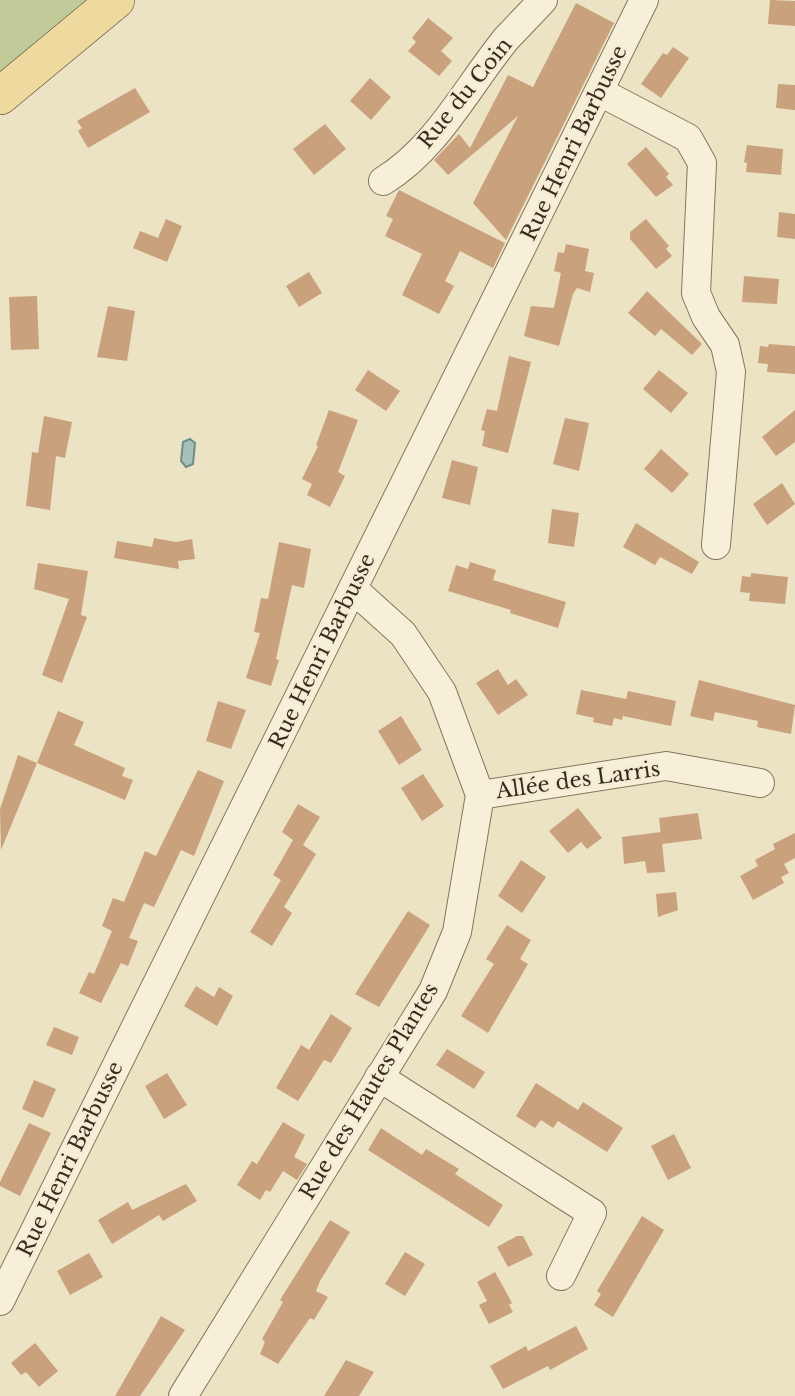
<svg xmlns="http://www.w3.org/2000/svg" width="795" height="1396" viewBox="0 0 795 1396" font-family="'Libre Baskerville',serif">
<style>
.green{fill:#c1ca99}
.water{fill:#a6c0ba;stroke:#6e8e88;stroke-width:2}
.building{fill:#c9a17d}
.lines{fill:none;stroke-linecap:round;stroke-linejoin:round}
.minor-casing{stroke:#86755c;stroke-width:30}
.major-casing{stroke:#544330;stroke-width:38}
.minor{stroke:#f7f0d8;stroke-width:28}
.major{stroke:#eeda9f;stroke-width:37}
.labels{text-anchor:middle;stroke-width:5;stroke-linejoin:round;paint-order:stroke}
.street-label{font-size:21px;fill:#372c1f;stroke:#f4edd4}
</style>
<rect width="100%" height="100%" fill="#ece3c5"/>
<!-- green -->
<polygon class="green" points="0,0 103,0 0,84"/>
<!-- water -->
<polygon class="water" points="190,439 195,443 193,464 186,467 181,461 183,442"/>
<!-- building -->
<g class="building">
<polygon points="770,0 795,1 795,26 768,24"/>
<polygon points="576,3 614,23 506,240 473,203 518,116 448,175 434,160 459,134 470,148 508,75 533,87"/>
<polygon points="428,18 453,38 441,51 452,61 439,76 408,51 416,42 412,38"/>
<polygon points="673,47 689,58 661,98 641,84 663,53 667,55"/>
<polygon points="370,78 391,97 371,120 350,101"/>
<polygon points="778,84 795,85 795,110 776,108"/>
<polygon points="135,88 150,112 88,148 78,131 82,128 77,121"/>
<polygon points="325,124 346,149 314,175 293,149"/>
<polygon points="747,145 783,149 781,175 746,172 747,163 744,162"/>
<polygon points="646,147 669,174 666,177 673,185 656,197 627,164"/>
<polygon points="399,190 505,243 493,268 460,251 445,281 454,286 439,314 402,295 422,254 385,236 393,219 386,216"/>
<polygon points="779,212 795,214 795,239 777,237"/>
<polygon points="166,219 182,226 167,262 133,248 140,231 158,238"/>
<polygon points="646,219 669,246 666,249 672,256 656,269 630,239 630,232"/>
<polygon points="566,244 589,249 585,271 594,273 590,292 577,288 573,294 559,346 524,336 531,306 554,308 561,273 554,271 558,252 564,253"/>
<polygon points="309,272 322,293 299,307 286,286"/>
<polygon points="744,276 779,279 777,304 742,302"/>
<polygon points="647,291 702,344 692,355 661,329 655,336 628,313"/>
<polygon points="37,296 39,349 11,350 9,297"/>
<polygon points="108,306 135,311 127,361 97,357"/>
<polygon points="769,344 795,346 795,374 767,372 768,364 758,363 760,346 768,347"/>
<polygon points="509,356 531,362 508,453 482,446 485,431 481,430 487,409 497,411"/>
<polygon points="368,370 400,391 386,411 355,390"/>
<polygon points="659,370 688,393 671,413 643,389"/>
<polygon points="329,410 358,420 338,472 345,476 330,507 307,495 312,484 302,479 318,446 316,445"/>
<polygon points="795,410 795,442 776,456 762,437"/>
<polygon points="44,416 72,422 65,458 56,456 50,510 26,506 32,452 38,453"/>
<polygon points="565,418 589,423 579,471 553,464"/>
<polygon points="661,449 689,474 672,493 644,469"/>
<polygon points="452,460 478,467 470,505 442,498"/>
<polygon points="782,483 795,504 767,525 753,504"/>
<polygon points="552,509 579,513 574,547 548,543"/>
<polygon points="636,523 699,562 692,574 660,557 655,565 623,547"/>
<polygon points="154,538 176,542 192,539 195,559 178,561 179,569 114,558 117,541 152,547"/>
<polygon points="279,542 311,549 304,588 292,585 276,659 279,660 271,686 246,678 260,633 254,632 261,598 268,599"/>
<polygon points="470,562 496,570 493,580 566,602 558,628 510,613 511,610 448,591 456,565 468,569"/>
<polygon points="38,563 88,571 81,615 87,617 62,683 42,675 69,599 34,589"/>
<polygon points="751,573 788,577 785,604 749,601 750,593 740,592 742,576 751,577"/>
<polygon points="498,669 508,685 516,679 528,695 498,715 476,683"/>
<polygon points="699,680 795,705 791,734 757,727 758,721 715,712 713,721 690,716"/>
<polygon points="581,690 626,699 628,691 676,701 671,726 623,716 622,720 614,718 612,726 593,722 594,718 576,714"/>
<polygon points="218,701 246,710 231,749 206,741"/>
<polygon points="58,711 84,722 74,745 125,768 122,776 133,780 125,800 37,763"/>
<polygon points="401,716 422,750 399,765 378,731"/>
<polygon points="18,755 37,763 1,850 0,809"/>
<polygon points="198,770 224,781 194,856 181,850 154,907 144,903 129,938 138,941 128,966 121,963 101,1003 79,993 89,972 94,974 112,931 102,926 113,898 124,902 145,851 156,856"/>
<polygon points="423,774 444,806 422,821 401,788"/>
<polygon points="298,804 320,817 303,845 316,854 284,907 292,913 272,946 250,932 281,880 273,875 293,840 282,832"/>
<polygon points="578,808 602,838 587,849 581,842 568,853 549,831"/>
<polygon points="698,813 702,839 662,844 659,818"/>
<polygon points="661,832 665,872 647,873 645,861 624,864 622,837"/>
<polygon points="795,833 795,858 784,864 789,873 781,877 784,883 753,900 740,876 758,866 755,860 775,849 773,844"/>
<polygon points="521,860 546,877 522,913 498,896"/>
<polygon points="676,892 678,910 658,917 656,894"/>
<polygon points="408,911 430,925 379,1007 355,994"/>
<polygon points="507,925 531,940 520,959 528,964 488,1033 461,1016 494,964 486,959"/>
<polygon points="196,986 214,997 219,987 233,996 217,1026 184,1006"/>
<polygon points="331,1014 352,1028 331,1063 324,1060 298,1101 276,1088 301,1045 309,1050"/>
<polygon points="54,1027 79,1037 72,1055 46,1045"/>
<polygon points="447,1049 485,1072 474,1089 436,1065"/>
<polygon points="167,1073 187,1105 164,1119 145,1086"/>
<polygon points="34,1080 56,1089 43,1118 22,1109"/>
<polygon points="536,1083 578,1110 583,1102 623,1128 607,1152 558,1121 553,1128 541,1120 535,1128 516,1116"/>
<polygon points="283,1122 305,1135 294,1157 307,1164 297,1180 283,1171 270,1192 266,1190 260,1200 237,1185 252,1161 257,1164"/>
<polygon points="29,1123 51,1133 20,1196 0,1186 0,1182"/>
<polygon points="381,1128 422,1155 426,1149 459,1169 455,1174 503,1205 489,1227 368,1150"/>
<polygon points="674,1134 691,1168 668,1180 651,1146"/>
<polygon points="186,1184 197,1201 163,1221 159,1215 112,1244 98,1220 128,1202 132,1210"/>
<polygon points="642,1216 664,1230 613,1317 594,1305 601,1294 597,1291"/>
<polygon points="330,1220 350,1232 320,1281 316,1291 328,1297 314,1320 310,1318 278,1364 260,1354 265,1342 262,1339 283,1302 280,1300"/>
<polygon points="517,1236 523,1236 533,1255 508,1267 497,1247"/>
<polygon points="405,1252 425,1264 405,1296 385,1284"/>
<polygon points="89,1253 103,1277 70,1295 57,1271"/>
<polygon points="495,1272 512,1303 509,1305 513,1312 489,1324 479,1305 487,1301 477,1282"/>
<polygon points="161,1316 185,1330 140,1396 115,1396"/>
<polygon points="576,1326 588,1349 550,1370 548,1366 503,1389 490,1366 526,1346 528,1351"/>
<polygon points="35,1343 58,1371 39,1387 26,1372 21,1375 11,1363"/>
<polygon points="346,1360 374,1372 359,1396 324,1396"/>
</g>
<g class="lines">
<!-- minor casing -->
<g class="minor-casing">
<g id="minor">
<polyline points="600,92 688,138 702,163 696,293 706,317 725,345 731,372 716,545"/>
<path d="M383 181C437 148 467 87 506 39 518 26 531 13 543 0"/>
<polyline points="480,795 666,766 760,783"/>
<polyline points="379,1077 592,1213 561,1276"/>
<polyline points="0,1301 644,0"/>
<polyline points="183,1396 433,991 457,932 480,795 442,692 403,634 353,589"/>
</g>
</g>
<!-- major casing -->
<g class="major-casing">
<polyline id="major" points="0,96 116,0"/>
</g>
<!-- minor -->
<use href="#minor" class="minor"/>
<!-- major -->
<use href="#major" class="major"/>
</g>
<g class="labels">
<!-- street labels -->
<g class="street-label">
<text transform="translate(465 93) rotate(-51)" y="7">Rue du Coin</text>
<text transform="translate(574 143) rotate(-64)" y="7">Rue Henri Barbusse</text>
<text transform="translate(322 651) rotate(-64)" y="7">Rue Henri Barbusse</text>
<text transform="translate(578 780) rotate(-8)" y="7">Allée des Larris</text>
<text transform="translate(369 1091) rotate(-59)" y="7">Rue des Hautes Plantes</text>
<text transform="translate(70 1159) rotate(-64)" y="7">Rue Henri Barbusse</text>
</g>
</g>
</svg>
